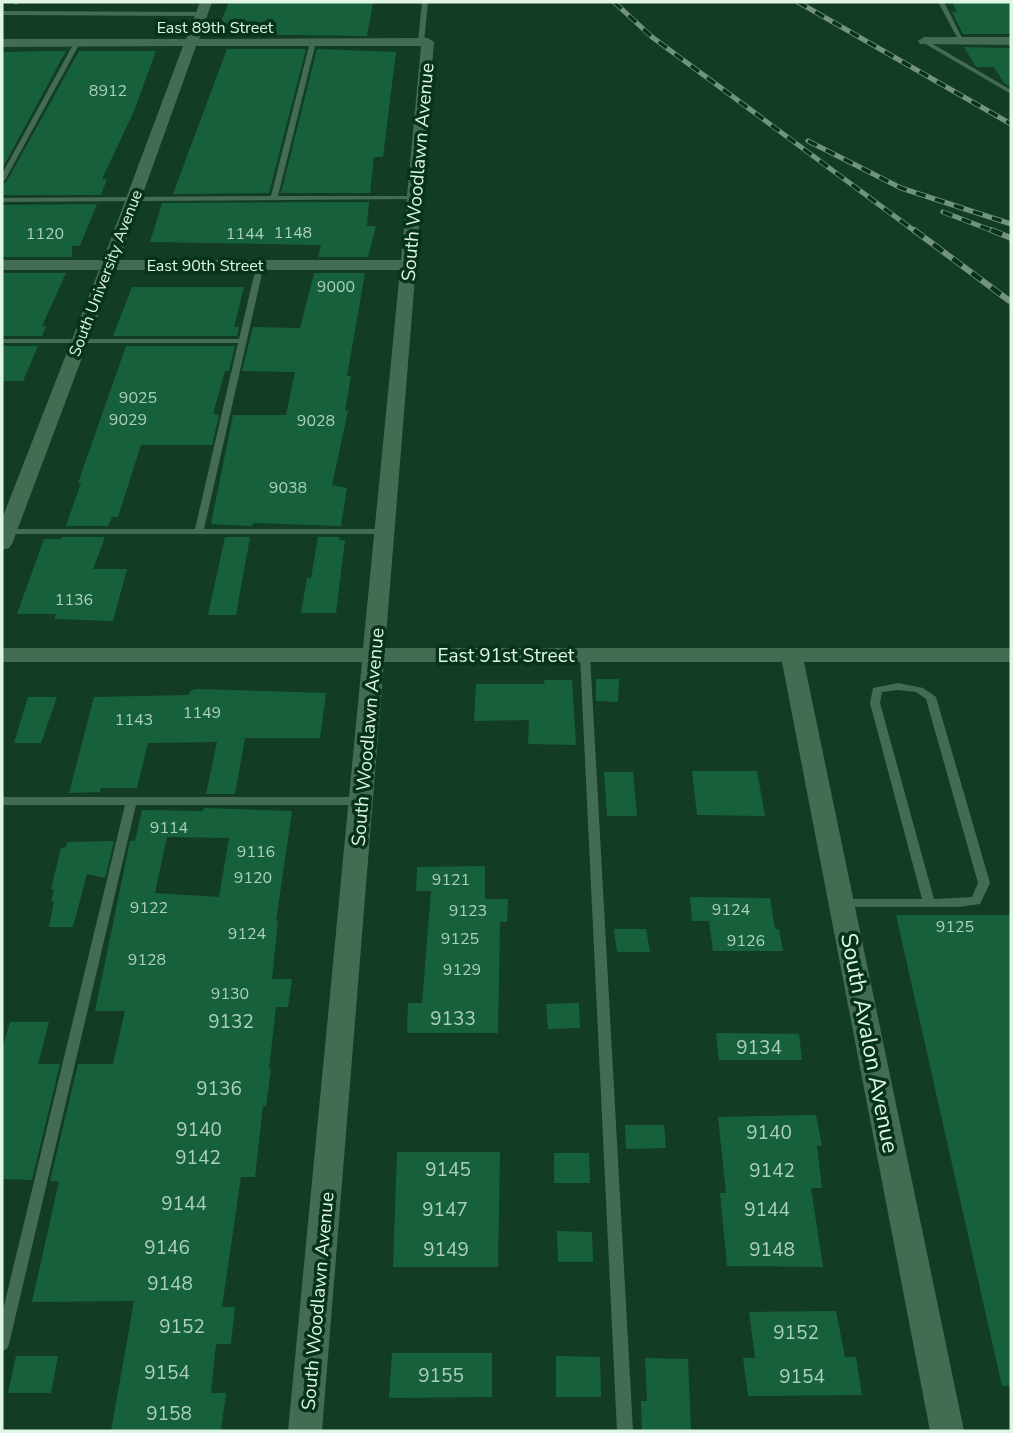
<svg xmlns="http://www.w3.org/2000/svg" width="1013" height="1433" viewBox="0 0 1013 1433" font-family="'Nunito Sans',sans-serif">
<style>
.building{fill:#16613b;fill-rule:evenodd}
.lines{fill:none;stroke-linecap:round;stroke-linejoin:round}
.service{fill:#436c53;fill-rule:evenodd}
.minor{fill:#436c53;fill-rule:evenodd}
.rail-far1-casing{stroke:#739380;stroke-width:5}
.rail-casing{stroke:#739380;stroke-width:6}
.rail-far1{stroke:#07321c;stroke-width:3.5;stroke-dasharray:10;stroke-linecap:butt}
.rail{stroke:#07321c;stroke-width:4.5;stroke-dasharray:12;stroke-linecap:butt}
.labels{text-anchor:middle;stroke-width:7;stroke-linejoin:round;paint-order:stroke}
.far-street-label{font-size:16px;fill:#dff5e6;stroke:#07321c}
.number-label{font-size:16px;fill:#add0bb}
.street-label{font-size:19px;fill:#dff5e6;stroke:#07321c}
.near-number-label{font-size:19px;fill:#add0bb}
.near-street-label{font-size:23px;fill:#dff5e6;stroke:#07321c}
</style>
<rect width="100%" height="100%" fill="#133c25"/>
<!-- building -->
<g class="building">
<polygon points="229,2 373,2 367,36 216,34"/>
<polygon points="952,2 1011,2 1011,34 963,34 952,12 957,12"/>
<polygon points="964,47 1011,48 1011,87 1004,83 994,67 976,67"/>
<polygon points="227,49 306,49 269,193 173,194"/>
<polygon points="317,49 396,52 383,157 374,157 370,193 281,193"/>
<polygon points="47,51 66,51 2,169 2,52"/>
<polygon points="79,51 156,51 134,111 102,179 107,179 101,195 2,195 2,185 7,181"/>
<polygon points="369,202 367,226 376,226 368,257 318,257 321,245 150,242 162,203"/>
<polygon points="97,204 81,243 79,246 72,246 72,257 2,257 2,205"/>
<polygon points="2,273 66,273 42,326 46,326 42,336 2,336"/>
<polygon points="314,273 365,273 347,376 351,376 345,411 348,411 332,485 347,488 341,526 253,523 252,526 211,524 233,415 286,415 295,372 242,371 253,327 300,328"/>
<polygon points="132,287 244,287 234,327 239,327 237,336 113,336"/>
<polygon points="2,346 38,346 23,381 2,381"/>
<polygon points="126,346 235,346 229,371 225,371 213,414 219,415 212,445 141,445 118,517 112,517 108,526 66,526 81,483 78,483"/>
<polygon points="62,537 105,537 93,569 127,569 113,621 54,619 56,614 17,614 44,539 61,539"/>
<polygon points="225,537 250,537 236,615 208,615"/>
<polygon points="318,537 340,537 339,540 345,540 336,613 301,613 307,578 311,578"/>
<polygon points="596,679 619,679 618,702 596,701"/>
<polygon points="544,680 572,680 576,745 528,744 529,720 474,721 476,684 545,684"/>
<polygon points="197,689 326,693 320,738 245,738 235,794 206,794 217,742 148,743 137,788 101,788 100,792 69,793 94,697 189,695 190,691"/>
<polygon points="28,697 57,697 41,743 14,743"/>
<polygon points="692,771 757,771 765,816 697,815"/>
<polygon points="604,772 633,772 637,816 607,816"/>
<path d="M204 808 292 811 276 921H278L272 979H292L288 1007H276L269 1069H271L266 1106H263L255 1177H241L222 1307H235L231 1344H216L211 1393H226L221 1431H111L134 1301 32 1302 59 1181H50L78 1064H113L125 1011H95L130 841H135L142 810 203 811ZM167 837 229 838 219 897 155 893Z"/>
<polygon points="114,841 105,878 87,874 73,927 49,927 54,901 51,901 54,890 51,889 61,848 66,847 67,842"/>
<polygon points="485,866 485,899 508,899 507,922 500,922 498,1033 407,1033 408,1003 422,1003 431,891 416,891 417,867"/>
<polygon points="690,897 770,898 775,929 779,929 783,951 713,951 709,921 692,921"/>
<polygon points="896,915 1011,915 1011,1385 1002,1386"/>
<polygon points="614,929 646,929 650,952 617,952"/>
<polygon points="579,1003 580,1028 548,1029 546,1004"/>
<polygon points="10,1022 49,1022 38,1064 60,1064 32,1180 2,1179 2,1050"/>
<polygon points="716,1033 799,1034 802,1060 719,1060"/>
<polygon points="816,1115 822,1146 817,1146 822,1188 811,1188 823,1267 727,1266 720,1193 726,1193 718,1117"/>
<polygon points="625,1125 664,1125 666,1148 626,1149"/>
<polygon points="397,1152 500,1152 498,1267 393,1267"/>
<polygon points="554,1153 589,1153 590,1183 554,1183"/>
<polygon points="557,1231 592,1232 593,1262 558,1262"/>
<polygon points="836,1311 845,1357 856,1357 862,1395 748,1396 743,1358 755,1358 749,1312"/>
<polygon points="392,1353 492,1353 492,1397 389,1398"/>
<polygon points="16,1356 58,1356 51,1393 8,1393"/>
<polygon points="556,1356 600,1357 601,1397 556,1397"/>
<polygon points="645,1358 688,1359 691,1431 642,1431 641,1401 647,1401"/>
</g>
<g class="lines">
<!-- service -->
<g class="service">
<polygon points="14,2 20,2 16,5 14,4"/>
<polygon points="422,2 428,2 424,42 421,44 418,42"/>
<polygon points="938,2 944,2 964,42 959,41"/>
<polygon points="2,11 201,12 204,14 201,16 2,15"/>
<polygon points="313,40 316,42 278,196 414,196 416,197 416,199 2,202 2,198 271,196 310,42"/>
<polygon points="922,40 926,40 1011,90 1011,94 922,42"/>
<polygon points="77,41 80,43 5,180 2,182 2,174 74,43"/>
<polygon points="257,263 264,265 204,529 385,529 388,530 390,532 388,534 3,534 3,530 6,529 195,529 238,343 2,343 2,339 239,339"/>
<polygon points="585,652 590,655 633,1431 617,1431 580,655"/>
<path d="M898 683 923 688 936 697 990 883 980 904 959 907H842L838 906 836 903 838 900 842 899H922L870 703 873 688ZM898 690 916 692 926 699 978 883 972 897 934 899 880 703 882 692Z"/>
<polygon points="2,797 361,797 365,798 367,801 365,804 361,805 136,805 9,1344 7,1349 2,1351 2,1314 125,805 2,805"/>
</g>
<!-- minor -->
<g class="minor">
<path d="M200 2H212L199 39 428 38 434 42 385 648H1011V662H804L964 1431H930L782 662H384L322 1431H288L362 662H2V648H363L400 270H115L12 544 9 548 2 550V519L99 270H2V260H103L183 46 2 47V39H186ZM196 46H421L401 260H119Z"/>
<polygon points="924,37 1011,37 1011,45 920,44 918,41"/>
</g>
<!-- rail-far1 casing -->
<g class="rail-far1-casing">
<g id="rail-far1">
<polyline points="614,2 652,37 916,232"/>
<polyline points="798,2 1011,124"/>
<polyline points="808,141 901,188 1011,224"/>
<polyline points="943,212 996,232"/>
</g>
</g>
<!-- rail casing -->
<g class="rail-casing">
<g id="rail">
<polyline points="914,230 1011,302"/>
<polyline points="991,230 1011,238"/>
</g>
</g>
<!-- rail-far1 -->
<use href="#rail-far1" class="rail-far1"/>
<!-- rail -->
<use href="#rail" class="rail"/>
</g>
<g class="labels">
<!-- far-street labels -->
<g class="far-street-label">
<text x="215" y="33">East 89th Street</text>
<text x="205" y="271">East 90th Street</text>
<text transform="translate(105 273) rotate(-69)" y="6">South University Avenue</text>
</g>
<!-- number labels -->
<g class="number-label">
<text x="108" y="96">8912</text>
<text x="293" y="238">1148</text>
<text x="45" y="239">1120</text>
<text x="245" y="239">1144</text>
<text x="336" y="292">9000</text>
<text x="138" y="403">9025</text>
<text x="128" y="425">9029</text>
<text x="316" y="426">9028</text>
<text x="288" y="493">9038</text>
<text x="74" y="605">1136</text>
<text x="202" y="718">1149</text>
<text x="134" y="725">1143</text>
<text x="169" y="833">9114</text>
<text x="256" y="857">9116</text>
<text x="253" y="883">9120</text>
<text x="451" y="885">9121</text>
<text x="149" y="913">9122</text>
<text x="731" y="915">9124</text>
<text x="468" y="916">9123</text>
<text x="955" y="932">9125</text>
<text x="247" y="939">9124</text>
<text x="460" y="944">9125</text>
<text x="746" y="946">9126</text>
<text x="147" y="965">9128</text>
<text x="462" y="975">9129</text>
<text x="230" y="999">9130</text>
</g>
<!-- street labels -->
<g class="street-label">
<text transform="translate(417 172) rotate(-85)" y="7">South Woodlawn Avenue</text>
<text x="506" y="662">East 91st Street</text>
<text transform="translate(367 737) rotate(-85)" y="7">South Woodlawn Avenue</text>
<text transform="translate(317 1301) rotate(-85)" y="7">South Woodlawn Avenue</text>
</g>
<!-- near-number labels -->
<g class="near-number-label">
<text x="453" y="1025">9133</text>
<text x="231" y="1028">9132</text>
<text x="759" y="1054">9134</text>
<text x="219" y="1095">9136</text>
<text x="199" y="1136">9140</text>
<text x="769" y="1139">9140</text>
<text x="198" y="1164">9142</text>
<text x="448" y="1176">9145</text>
<text x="772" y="1177">9142</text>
<text x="184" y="1210">9144</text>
<text x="445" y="1216">9147</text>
<text x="767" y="1216">9144</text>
<text x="167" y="1254">9146</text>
<text x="446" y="1256">9149</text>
<text x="772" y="1256">9148</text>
<text x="170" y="1290">9148</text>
<text x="182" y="1333">9152</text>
<text x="796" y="1339">9152</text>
<text x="167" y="1379">9154</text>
<text x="441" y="1382">9155</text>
<text x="802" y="1383">9154</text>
<text x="169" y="1420">9158</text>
</g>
<!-- near-street labels -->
<g class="near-street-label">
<text transform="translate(870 1043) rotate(79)" y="8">South Avalon Avenue</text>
</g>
</g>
<!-- border -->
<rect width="1013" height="1433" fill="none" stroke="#dff5e6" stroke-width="7"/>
</svg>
